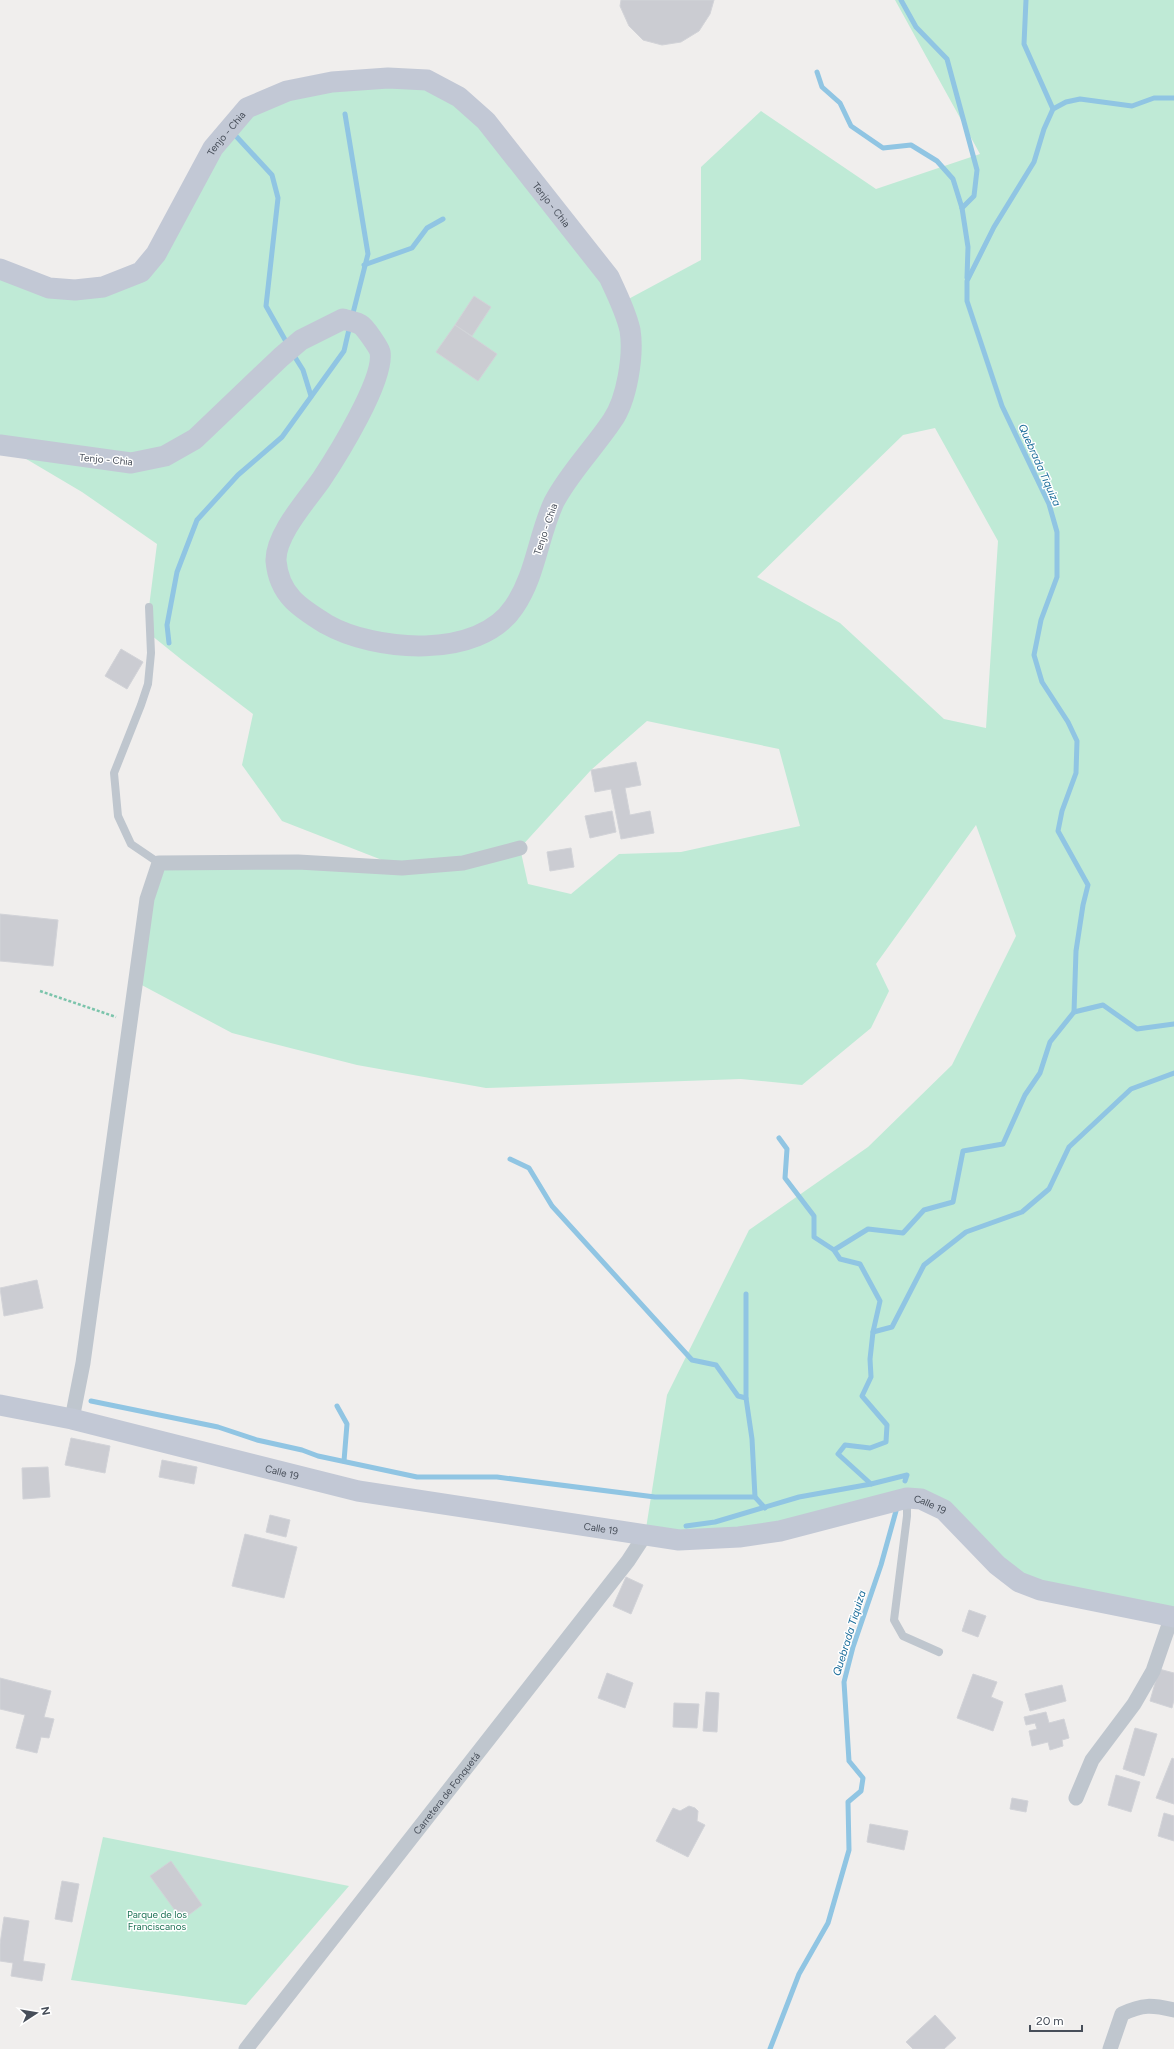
<svg xmlns="http://www.w3.org/2000/svg" width="1174" height="2049" viewBox="0 0 1174 2049" font-family="Figtree,sans-serif">
<style>
.green{fill:#bfead6;fill-rule:evenodd}
.lines{fill:none;stroke-linecap:round;stroke-linejoin:round}
.stream{stroke:#90c5e3;stroke-width:5}
.building{fill:#cbccd2;stroke:#d2d3d8}
.path{stroke:#7bc4ab;stroke-width:2.5;stroke-dasharray:3 2;stroke-linecap:butt}
.lane{stroke:#bfc6ce;stroke-width:8}
.street{stroke:#bfc6ce;stroke-width:15}
.secondary{stroke:#c2c8d5;stroke-width:21}
.labels{text-anchor:middle;stroke-width:3;stroke-linejoin:round;paint-order:stroke}
.street-label{font-size:10px;fill:#474e59;stroke:#fff}
.park-label{font-size:10px;fill:#1f7356;stroke:#fff}
.water-label{font-size:11px;font-style:italic;fill:#1a6c9a;stroke:#fff}
</style>
<rect width="100%" height="100%" fill="#f0eeed"/>
<!-- green -->
<g class="green">
<path d="M895 0H1174V1617L1040 1590 921 1499 780 1531 645 1535 667 1395 749 1230 868 1147 952 1065 1016 936 976 825 876 964 889 991 871 1028 802 1085 741 1079 486 1088 357 1065 232 1033 136 982 159 863 400 867 282 821 242 765 253 714 182 660 151 635 149 607 157 544 82 492 6 447 0 445V269L49 288 140 272 247 108 388 78 459 97 621 303 701 260V167L761 111 876 189 980 154ZM935 428 998 541 986 728 944 719 840 623 757 577 903 435ZM647 721 779 749 800 826 681 852 619 854 571 894 528 884 520 848 591 770Z"/>
<polygon points="103,1837 349,1886 246,2005 71,1980"/>
</g>
<g class="lines">
<!-- stream -->
<g class="stream">
<polyline points="901,0 916,27 947,59 977,170 974,196 962,208"/>
<polyline points="817,72 822,87 840,103 851,126 883,148 911,145 937,161 953,179 962,208 968,247 967,278"/>
<polyline points="1053,109 1066,102 1080,99 1132,106 1154,98 1174,98"/>
<polyline points="345,114 368,254 352,317"/>
<polyline points="235,135 272,175 278,198 266,306 288,345"/>
<polyline points="364,265 412,248 427,228 443,219"/>
<polyline points="293,354 303,370 311,396"/>
<polyline points="169,643 167,625 177,572 197,520 238,475 282,437 344,351 350,325"/>
<polyline points="1074,1012 1103,1005 1137,1029 1174,1024"/>
<polyline points="779,1138 787,1149 785,1178 814,1216 814,1237 834,1250"/>
<polyline points="510,1159 529,1168 552,1206 692,1360 716,1365 738,1396 746,1398 752,1439 755,1497 765,1508"/>
<polyline points="746,1294 746,1398"/>
<polyline points="873,1332 892,1327 924,1265 966,1232 1022,1212 1049,1189 1069,1147 1131,1089 1174,1073"/>
<polyline points="91,1401 218,1427 257,1440 302,1450 318,1456 417,1477 497,1477 655,1497 755,1497"/>
<polyline points="337,1406 347,1424 344,1461"/>
<polyline points="905,1481 907,1475 871,1484 838,1454 845,1445 870,1448 886,1442 887,1425 862,1396 871,1377 870,1359 873,1332 880,1301 860,1264 840,1259 834,1250 868,1229 903,1233 924,1210 953,1202 963,1151 1003,1144 1025,1095 1040,1073 1050,1042 1074,1012 1076,951 1083,905 1088,885 1058,831 1062,811 1076,773 1077,741 1068,722 1042,682 1034,655 1041,620 1057,577 1057,532 1049,504 1002,406 967,301 967,281 994,227 1034,162 1044,129 1053,109 1024,44 1026,0"/>
<polyline points="686,1526 715,1522 799,1497 871,1484"/>
<polyline points="770,2049 799,1974 828,1923 849,1850 848,1802 861,1791 863,1778 849,1761 844,1682 853,1647 881,1565 896,1511"/>
</g>
</g>
<!-- building -->
<g class="building">
<polygon points="621,0 714,0 710,14 699,31 681,42 662,45 643,40 629,26 620,6"/>
<polygon points="474,296 491,307 472,336 455,325"/>
<polygon points="455,325 497,354 478,381 436,352"/>
<polygon points="121,649 143,662 127,689 105,676"/>
<polygon points="636,762 641,785 625,788 630,815 650,811 654,833 621,839 611,789 595,792 591,770"/>
<polygon points="612,811 616,832 590,838 585,816"/>
<polygon points="571,848 574,867 550,871 547,852"/>
<polygon points="0,914 58,920 53,966 0,961"/>
<polygon points="37,1280 43,1308 4,1316 0,1288"/>
<polygon points="71,1438 110,1446 105,1473 65,1465"/>
<polygon points="162,1460 197,1467 194,1484 159,1477"/>
<polygon points="48,1467 50,1497 23,1499 22,1468"/>
<polygon points="270,1515 290,1520 286,1537 266,1532"/>
<polygon points="245,1534 297,1547 284,1598 232,1586"/>
<polygon points="626,1577 643,1585 631,1614 613,1606"/>
<polygon points="969,1610 986,1616 978,1637 962,1631"/>
<polygon points="1159,1669 1174,1673 1174,1700 1172,1708 1150,1701"/>
<polygon points="607,1673 633,1683 625,1708 598,1698"/>
<polygon points="973,1674 997,1682 991,1697 1003,1702 993,1731 957,1718"/>
<polygon points="0,1678 51,1691 44,1717 54,1719 49,1738 41,1737 37,1753 16,1748 25,1715 0,1709"/>
<polygon points="1062,1685 1066,1701 1030,1711 1025,1694"/>
<polygon points="706,1692 719,1693 717,1732 703,1731"/>
<polygon points="674,1703 699,1704 697,1728 673,1727"/>
<polygon points="1046,1712 1049,1723 1064,1719 1069,1738 1062,1740 1063,1746 1050,1750 1048,1742 1032,1746 1029,1731 1037,1729 1035,1723 1026,1725 1024,1717"/>
<polygon points="1135,1728 1157,1734 1144,1776 1123,1769"/>
<polygon points="1172,1758 1174,1759 1174,1804 1156,1798"/>
<polygon points="1116,1775 1140,1782 1131,1812 1108,1805"/>
<polygon points="1012,1798 1028,1801 1026,1812 1010,1809"/>
<polygon points="689,1806 695,1808 698,1811 697,1821 705,1825 688,1857 656,1841 673,1808 680,1811"/>
<polygon points="1164,1813 1174,1816 1174,1841 1158,1836"/>
<polygon points="870,1824 908,1831 904,1850 867,1842"/>
<polygon points="171,1861 202,1905 182,1920 150,1876"/>
<polygon points="62,1881 79,1884 72,1922 55,1919"/>
<polygon points="4,1917 29,1921 23,1961 45,1964 42,1981 11,1976 13,1963 0,1961 0,1944"/>
<polygon points="935,2015 956,2038 944,2049 913,2049 906,2042"/>
</g>
<g class="lines">
<!-- path -->
<polyline class="path" points="40,991 116,1017"/>
<!-- lane -->
<g class="lane">
<polyline points="149,607 151,653 148,684 141,705 114,773 118,816 131,844 159,863"/>
<polyline points="907,1499 907,1516 894,1620 903,1636 939,1652"/>
</g>
<!-- street -->
<g class="street">
<polyline points="72,1419 83,1363 147,899 159,863 298,862 402,868 463,863 520,848"/>
<polyline points="1076,1798 1092,1760 1134,1704 1153,1671 1172,1616"/>
<path id="s1" d="M246 2049 628 1561 645 1535"/>
<path d="M1110 2049 1122 2014C1143 2004 1152 2005 1174 2010"/>
</g>
<!-- secondary -->
<g class="secondary">
<path id="s2" d="M0 269 49 288 75 290 103 287 141 272 156 254 213 148 247 108 287 91 332 82 388 78 427 80 459 97 486 121 609 277C617 294 626 312 630 330 634 355 627 400 612 421 594 448 569 473 554 502 538 536 536 575 514 607 479 660 375 652 326 624 300 608 279 595 276 561 275 535 307 500 321 480 337 456 385 379 380 352 379 348 365 327 361 325 357 322 349 321 343 319L301 340 281 357 195 439 165 456 131 463 0 445"/>
<path id="s3" d="M0 1405 72 1419 358 1491 679 1540 739 1537 780 1531 907 1498 921 1499 944 1510 997 1565 1019 1582 1040 1590 1174 1617"/>
</g>
</g>
<g class="labels">
<!-- street labels -->
<g class="street-label">
<text dy="4" stroke="none"><textPath href="#s2" startOffset="311">Tenjo - Chia</textPath></text>
<text dy="4" stroke="none"><textPath href="#s2" startOffset="707">Tenjo - Chia</textPath></text>
<text transform="translate(106 459) rotate(5)" y="4">Tenjo - Chia</text>
<text transform="translate(545 529) rotate(-71)" y="4">Tenjo - Chia</text>
<text dy="4" stroke="none"><textPath href="#s3" startOffset="290">Calle 19</textPath></text>
<text dy="4" stroke="none"><textPath href="#s3" startOffset="950">Calle 19</textPath></text>
<text dy="4" stroke="none"><textPath href="#s3" startOffset="614">Calle 19</textPath></text>
<text dy="4" stroke="none"><textPath href="#s1" startOffset="325">Carretera de Fonquetá</textPath></text>
</g>
<!-- park labels -->
<g class="park-label">
<text x="157" y="1918">Parque de los<tspan x="157" dy="12">Franciscanos</tspan></text>
</g>
<!-- water labels -->
<g class="water-label">
<text transform="translate(1040 465) rotate(66)" y="4">Quebrada Tiquiza</text>
<text transform="translate(849 1633) rotate(-73)" y="4">Quebrada Tiquiza</text>
</g>
</g>
<!-- north arrow -->
<g transform="translate(36 2013) rotate(78)" stroke="#ffffff" stroke-width="3" paint-order="stroke">
<path d="M0-3L7 15L0 10L-7 15Z" fill="#474e59"/>
<text y="-6" font-size="11" font-weight="bold" text-anchor="middle" fill="#474e59">N</text>
</g>
<!-- scale -->
<path d="M1030 2025v6h52v-6" fill="none" stroke="#474e59" stroke-width="2"/>
<text x="1036" y="2025" font-size="12" fill="#474e59" stroke="#ffffff" stroke-width="3" paint-order="stroke">20 m</text>
</svg>
